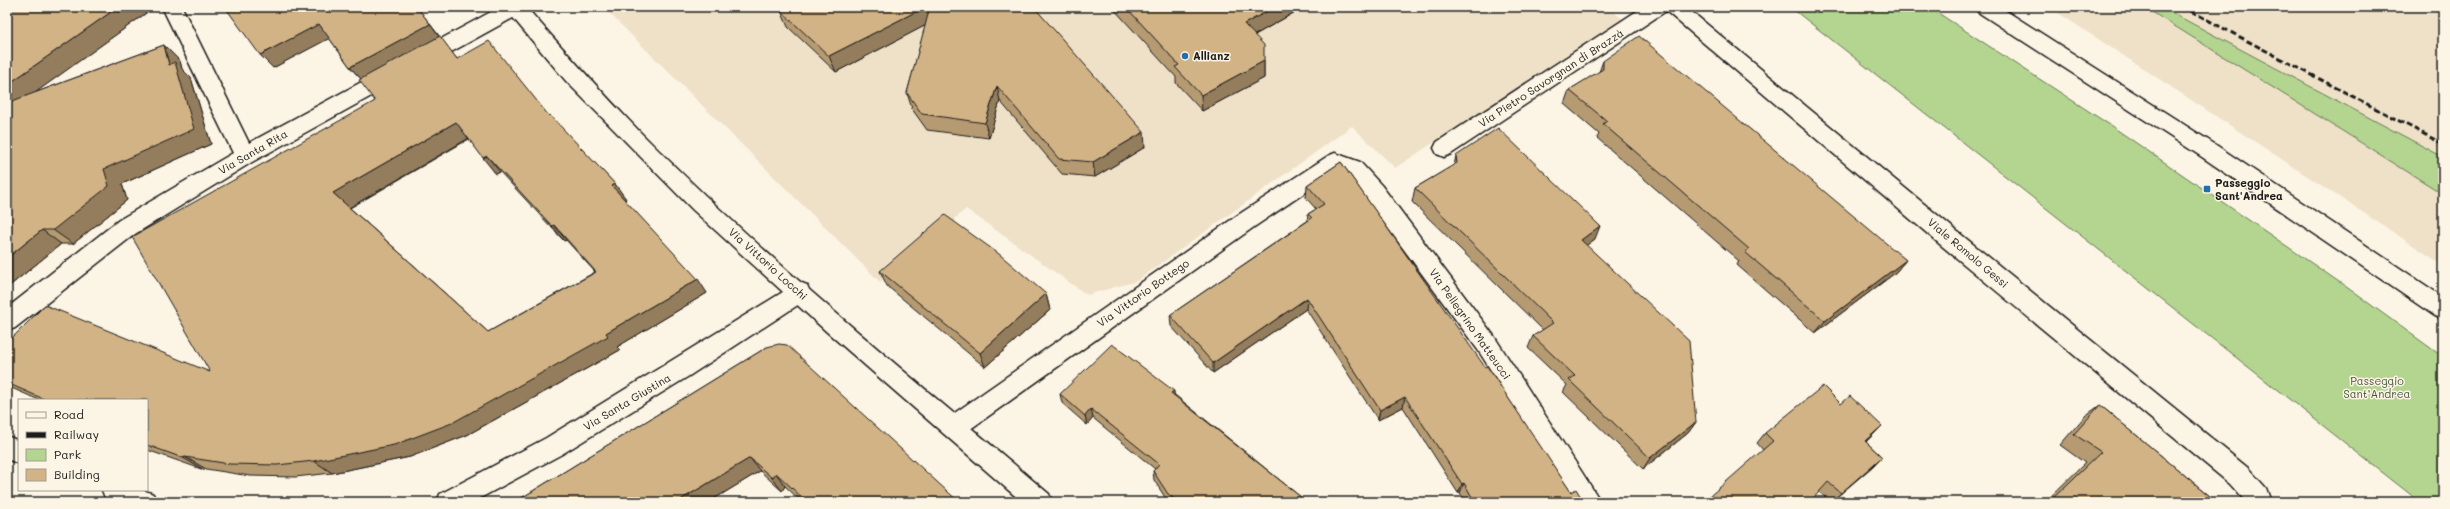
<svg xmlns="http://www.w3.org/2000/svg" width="2450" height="509" viewBox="0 0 2450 509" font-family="Mali,sans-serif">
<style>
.built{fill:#efe1c8}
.green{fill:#b3d58f;stroke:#687856}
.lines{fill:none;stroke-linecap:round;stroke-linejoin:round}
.street-casing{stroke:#1c1c1c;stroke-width:3}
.secondary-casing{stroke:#1c1c1c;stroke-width:3}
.primary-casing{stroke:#1c1c1c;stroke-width:3}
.street{fill:#fcf5e5;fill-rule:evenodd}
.secondary{fill:#fcf5e5;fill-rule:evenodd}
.primary{fill:#fcf5e5;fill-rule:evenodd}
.rail{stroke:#1c1c1c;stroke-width:3;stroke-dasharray:6 3;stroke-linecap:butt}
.wall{fill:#b59a72;stroke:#1c1c1c;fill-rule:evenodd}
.shaded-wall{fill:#937d5d;stroke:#1c1c1c}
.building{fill:#d2b385;stroke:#1c1c1c;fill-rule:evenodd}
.poi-dot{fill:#1f6fb2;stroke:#fcf5e5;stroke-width:1.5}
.labels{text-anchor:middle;stroke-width:3;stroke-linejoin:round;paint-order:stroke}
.poi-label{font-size:11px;font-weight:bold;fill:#1c1c1c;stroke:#fcf5e5;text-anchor:start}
.street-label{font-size:11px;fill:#1c1c1c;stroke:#fcf5e5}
.park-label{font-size:11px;fill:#49543e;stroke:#fcf5e5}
</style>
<rect width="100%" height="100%" fill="#fcf5e5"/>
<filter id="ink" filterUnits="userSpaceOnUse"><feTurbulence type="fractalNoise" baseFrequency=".025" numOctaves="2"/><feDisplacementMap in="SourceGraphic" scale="8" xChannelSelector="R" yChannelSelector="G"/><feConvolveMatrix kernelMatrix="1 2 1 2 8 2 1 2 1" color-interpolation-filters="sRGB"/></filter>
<g filter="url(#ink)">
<!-- built -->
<g class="built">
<polygon points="603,7 1609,7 1622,19 1395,168 1352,126 1137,281 1087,295 966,209 880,282"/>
<polygon points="2049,7 2443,7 2443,265"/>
</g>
<!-- green -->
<g class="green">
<polygon points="1790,7 1929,7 2110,125 2345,286 2443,357 2443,502 2420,502"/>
<polygon points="2144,7 2161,7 2443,157 2443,194"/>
</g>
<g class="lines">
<!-- street casing -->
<g class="street-casing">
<g id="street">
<polygon points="162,7 182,7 249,143 500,7 525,8 522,13 252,162 135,234 15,328 7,331 7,308 119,220 233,153"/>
<polygon points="1643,7 1686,7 1958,232 2248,468 2266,488 2271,502 2246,502 2230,484 1942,246 1666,11 1451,154 1444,157 1437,154 1434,148 1437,142"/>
<polygon points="1335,153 1360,162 1382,186 1494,336 1601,502 1575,502 1478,350 1366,198 1346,174 1337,171 1254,227 962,435 954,438 946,435 942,427 946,419 1238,215 1328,156"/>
<polygon points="799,282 807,285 810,292 807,299 689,376 562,454 473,502 437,502 440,494 546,438"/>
<polygon points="7,436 19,441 19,464 7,459"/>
<polygon points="102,490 143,490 153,494 156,502 115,502 105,498"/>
</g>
</g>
<!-- secondary casing -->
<g class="secondary-casing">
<path id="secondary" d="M504 7H526C564 50 602 93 642 134 770 263 911 376 1049 494L1052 502H1022L827 332 693 210 566 81Z"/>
</g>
<!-- primary casing -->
<g class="primary-casing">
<polygon id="primary" points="1975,7 2000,7 2216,145 2443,297 2443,319 2435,316 2202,157 1978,12"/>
</g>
<!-- street -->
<use href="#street" class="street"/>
<!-- secondary -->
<use href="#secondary" class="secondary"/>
<!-- primary -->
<use href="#primary" class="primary"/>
<!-- rail -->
<polyline class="rail" points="2183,7 2443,144"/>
</g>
<!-- wall -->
<g class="wall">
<polygon points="7,7 149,11 34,93 164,45 180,61 182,69 191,78 211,144 122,184 127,200 73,244 61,244 7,288"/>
<path d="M417 7 457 59 549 116 615 184 626 199 625 200 707 293 617 347 620 350 467 435 410 457 332 473 295 477 250 476 206 469 204 470 150 451 147 449V400H39L7 386V343L210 372 375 101 361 79 350 67 329 38 273 68 260 55ZM469 139 496 174 500 172 564 241 566 240 595 272 488 332 350 208Z"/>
<polygon points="1034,7 1145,147 1095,177 1062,174 1000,101 989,138 927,130 912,109 907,93 926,25 836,72 788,27 781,11"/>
<polygon points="1112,7 1304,7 1255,35 1264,61 1264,78 1202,111 1176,83 1176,77"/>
<polygon points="1603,61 1906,260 1895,273 1815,333 1737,265 1739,261 1597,138 1599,134 1564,104 1569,90 1599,72"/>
<polygon points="1456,156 1595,239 1586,245 1696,422 1688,433 1643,469 1563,392 1567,385 1528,348 1533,336 1543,330 1412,202 1415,188 1454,165"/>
<polygon points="1341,162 1571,492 1584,502 1466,502 1460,493 1458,493 1403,407 1378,420 1306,309 1213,373 1171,326 1170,315 1307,221 1308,214 1316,209 1306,198 1307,185"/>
<polygon points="880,271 1046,294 1050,310 985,367 887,286"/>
<polygon points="767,347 959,502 802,502 785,486 782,491 760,471 709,502 515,502"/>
<polygon points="1060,394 1175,395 1307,502 1168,502 1154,480 1153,471 1155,469 1093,418 1087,425 1062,403"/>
<polygon points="2100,405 2217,502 2045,502 2085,463 2060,445 2085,416"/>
<polygon points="1882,426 1866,442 1882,457 1831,502 1819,492 1763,450 1757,443 1765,433"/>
</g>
<!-- shaded-wall -->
<g class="shaded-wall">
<polygon points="118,7 145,7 149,11 7,113 7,85"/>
<polygon points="925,7 932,7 936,20 836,72 829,56"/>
<polygon points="1275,7 1304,7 1244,41 1244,24"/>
<polygon points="319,24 330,38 273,68 260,55"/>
<polygon points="430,24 440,38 362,80 350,67"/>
<polygon points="164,45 180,61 182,69 191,78 211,144 122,184 127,200 73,244 53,230 104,169 169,65"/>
<polygon points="1264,61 1264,78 1202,111 1201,95"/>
<polygon points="997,86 1000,101 989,138 985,123"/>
<polygon points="456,122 469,138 349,208 333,193"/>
<polygon points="1144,132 1145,147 1095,177 1093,162"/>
<polygon points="487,156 500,172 496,174 483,158"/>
<polygon points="615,184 626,199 622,202 612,186"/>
<polygon points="554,225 566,240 564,241 552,226"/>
<polygon points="1600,226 1595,239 1575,254 1581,240"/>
<polygon points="42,230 61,244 7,288 7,258"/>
<polygon points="1906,260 1895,273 1815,333 1825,321"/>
<polygon points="698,279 707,293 617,347 620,350 467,435 410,457 332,473 314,461 606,333"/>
<polygon points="1046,294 1050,310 985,367 980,353"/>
<polygon points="1307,298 1306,309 1213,373 1213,363"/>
<polygon points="1174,391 1175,400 1171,393"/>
<polygon points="1405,397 1403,407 1378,420 1380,410"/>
<polygon points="1091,409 1093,418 1087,425 1085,416"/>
<polygon points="1696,422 1688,433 1643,469 1650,458"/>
<polygon points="1882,426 1872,436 1855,451 1865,441"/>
<polygon points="185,457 206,469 204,470 183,458"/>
<polygon points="1882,457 1872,467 1831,502 1841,493"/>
<polygon points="750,458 760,471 709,502 677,502"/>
<polygon points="776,473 785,486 782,491 772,478"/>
<polygon points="1464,483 1460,493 1458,493 1462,484"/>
<polygon points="1189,500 1189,502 1181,502"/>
</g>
<!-- building -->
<g class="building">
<polygon points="7,7 118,7 7,85"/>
<polygon points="225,7 417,7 430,24 350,67 319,24 260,55"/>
<polygon points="789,7 925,7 829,56 781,11"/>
<polygon points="930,7 1034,7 1144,132 1093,162 1059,159 997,86 985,123 922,114 907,93"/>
<polygon points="1126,7 1275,7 1244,24 1264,45 1264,61 1201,95 1175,67 1179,65"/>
<path d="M440 36 457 59 489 41 549 116 550 115 615 184 612 186 698 279 606 333 608 336 452 423 394 445 314 461 277 465 230 464 185 457 183 458 147 445V400H46L7 383V343L45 305 210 372 132 237 375 101 359 80ZM456 122 483 158 487 156 552 226 554 225 596 272 488 332 333 193Z"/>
<polygon points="1639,36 1906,260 1825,321 1745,252 1749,249 1603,124 1607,121 1569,90 1603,69 1603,61"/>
<polygon points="164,45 169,65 175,62 194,129 104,169 109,186 53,230 42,230 7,258 7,103"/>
<polygon points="1498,128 1600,226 1581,240 1689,341 1696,422 1650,458 1569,380 1575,376 1533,336 1553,323 1415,188 1457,163 1456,156"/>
<polygon points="1341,162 1485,367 1487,366 1571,492 1576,489 1584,502 1475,502 1464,483 1462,484 1405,397 1380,410 1307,298 1213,363 1170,315 1312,218 1308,214 1324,204 1307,185"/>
<polygon points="945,215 999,254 1046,294 980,353 880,271"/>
<polygon points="779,344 787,345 959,502 807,502 776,473 772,478 750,458 677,502 515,502 767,347"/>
<polygon points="1112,344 1174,391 1171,393 1307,502 1191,502 1189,500 1181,502 1178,502 1168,494 1153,471 1159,464 1091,409 1085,416 1060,394"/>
<polygon points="1823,386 1841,404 1850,396 1882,426 1865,441 1882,457 1841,493 1828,482 1810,502 1703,502 1773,441 1765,433"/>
<polygon points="2100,405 2217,502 2049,502 2101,452 2074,434"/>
</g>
</g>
<!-- markers -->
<g class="poi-dot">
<circle cx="1185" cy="56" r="4"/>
<rect x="2203" y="185" width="8" height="8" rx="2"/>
</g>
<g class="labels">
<!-- poi labels -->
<g class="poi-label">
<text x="1193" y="60">Allianz</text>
<text x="2215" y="187">Passeggio<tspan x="2215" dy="13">Sant'Andrea</tspan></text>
</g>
<!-- street labels -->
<g class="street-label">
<text transform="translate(1551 78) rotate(-33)" y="4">Via Pietro Savorgnan di Brazzà</text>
<text transform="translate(253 152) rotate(-30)" y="4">Via Santa Rita</text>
<text transform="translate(1968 253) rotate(40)" y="4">Viale Romolo Gessi</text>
<text transform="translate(768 264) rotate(42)" y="4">Via Vittorio Locchi</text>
<text transform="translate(1143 293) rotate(-35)" y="4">Via Vittorio Bottego</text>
<text transform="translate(1470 324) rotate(55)" y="4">Via Pellegrino Matteucci</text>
<text transform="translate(627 402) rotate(-31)" y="4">Via Santa Giustina</text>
</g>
<!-- park labels -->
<g class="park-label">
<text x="2377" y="385">Passeggio<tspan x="2377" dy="13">Sant’Andrea</tspan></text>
</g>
</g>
<!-- margin -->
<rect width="2450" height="509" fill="none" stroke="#fcf5e5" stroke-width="24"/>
<rect x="12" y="12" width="2426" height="485" fill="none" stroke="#1c1c1c" stroke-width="1.5" filter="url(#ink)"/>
<!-- legend -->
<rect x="18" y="399" width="130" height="92" fill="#fcf5e5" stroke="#a29e95"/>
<rect x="26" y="412" width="20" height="6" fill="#fcf5e5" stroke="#a29e95"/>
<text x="54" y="419" font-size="12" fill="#1c1c1c">Road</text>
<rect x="26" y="432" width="20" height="6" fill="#1c1c1c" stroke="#a29e95"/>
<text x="54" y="439" font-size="12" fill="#1c1c1c">Railway</text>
<rect x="26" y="449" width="20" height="12" fill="#b3d58f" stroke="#a29e95"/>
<text x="54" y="459" font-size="12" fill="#1c1c1c">Park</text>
<rect x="26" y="469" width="20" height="12" fill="#d2b385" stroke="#a29e95"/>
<text x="54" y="479" font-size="12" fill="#1c1c1c">Building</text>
</svg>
